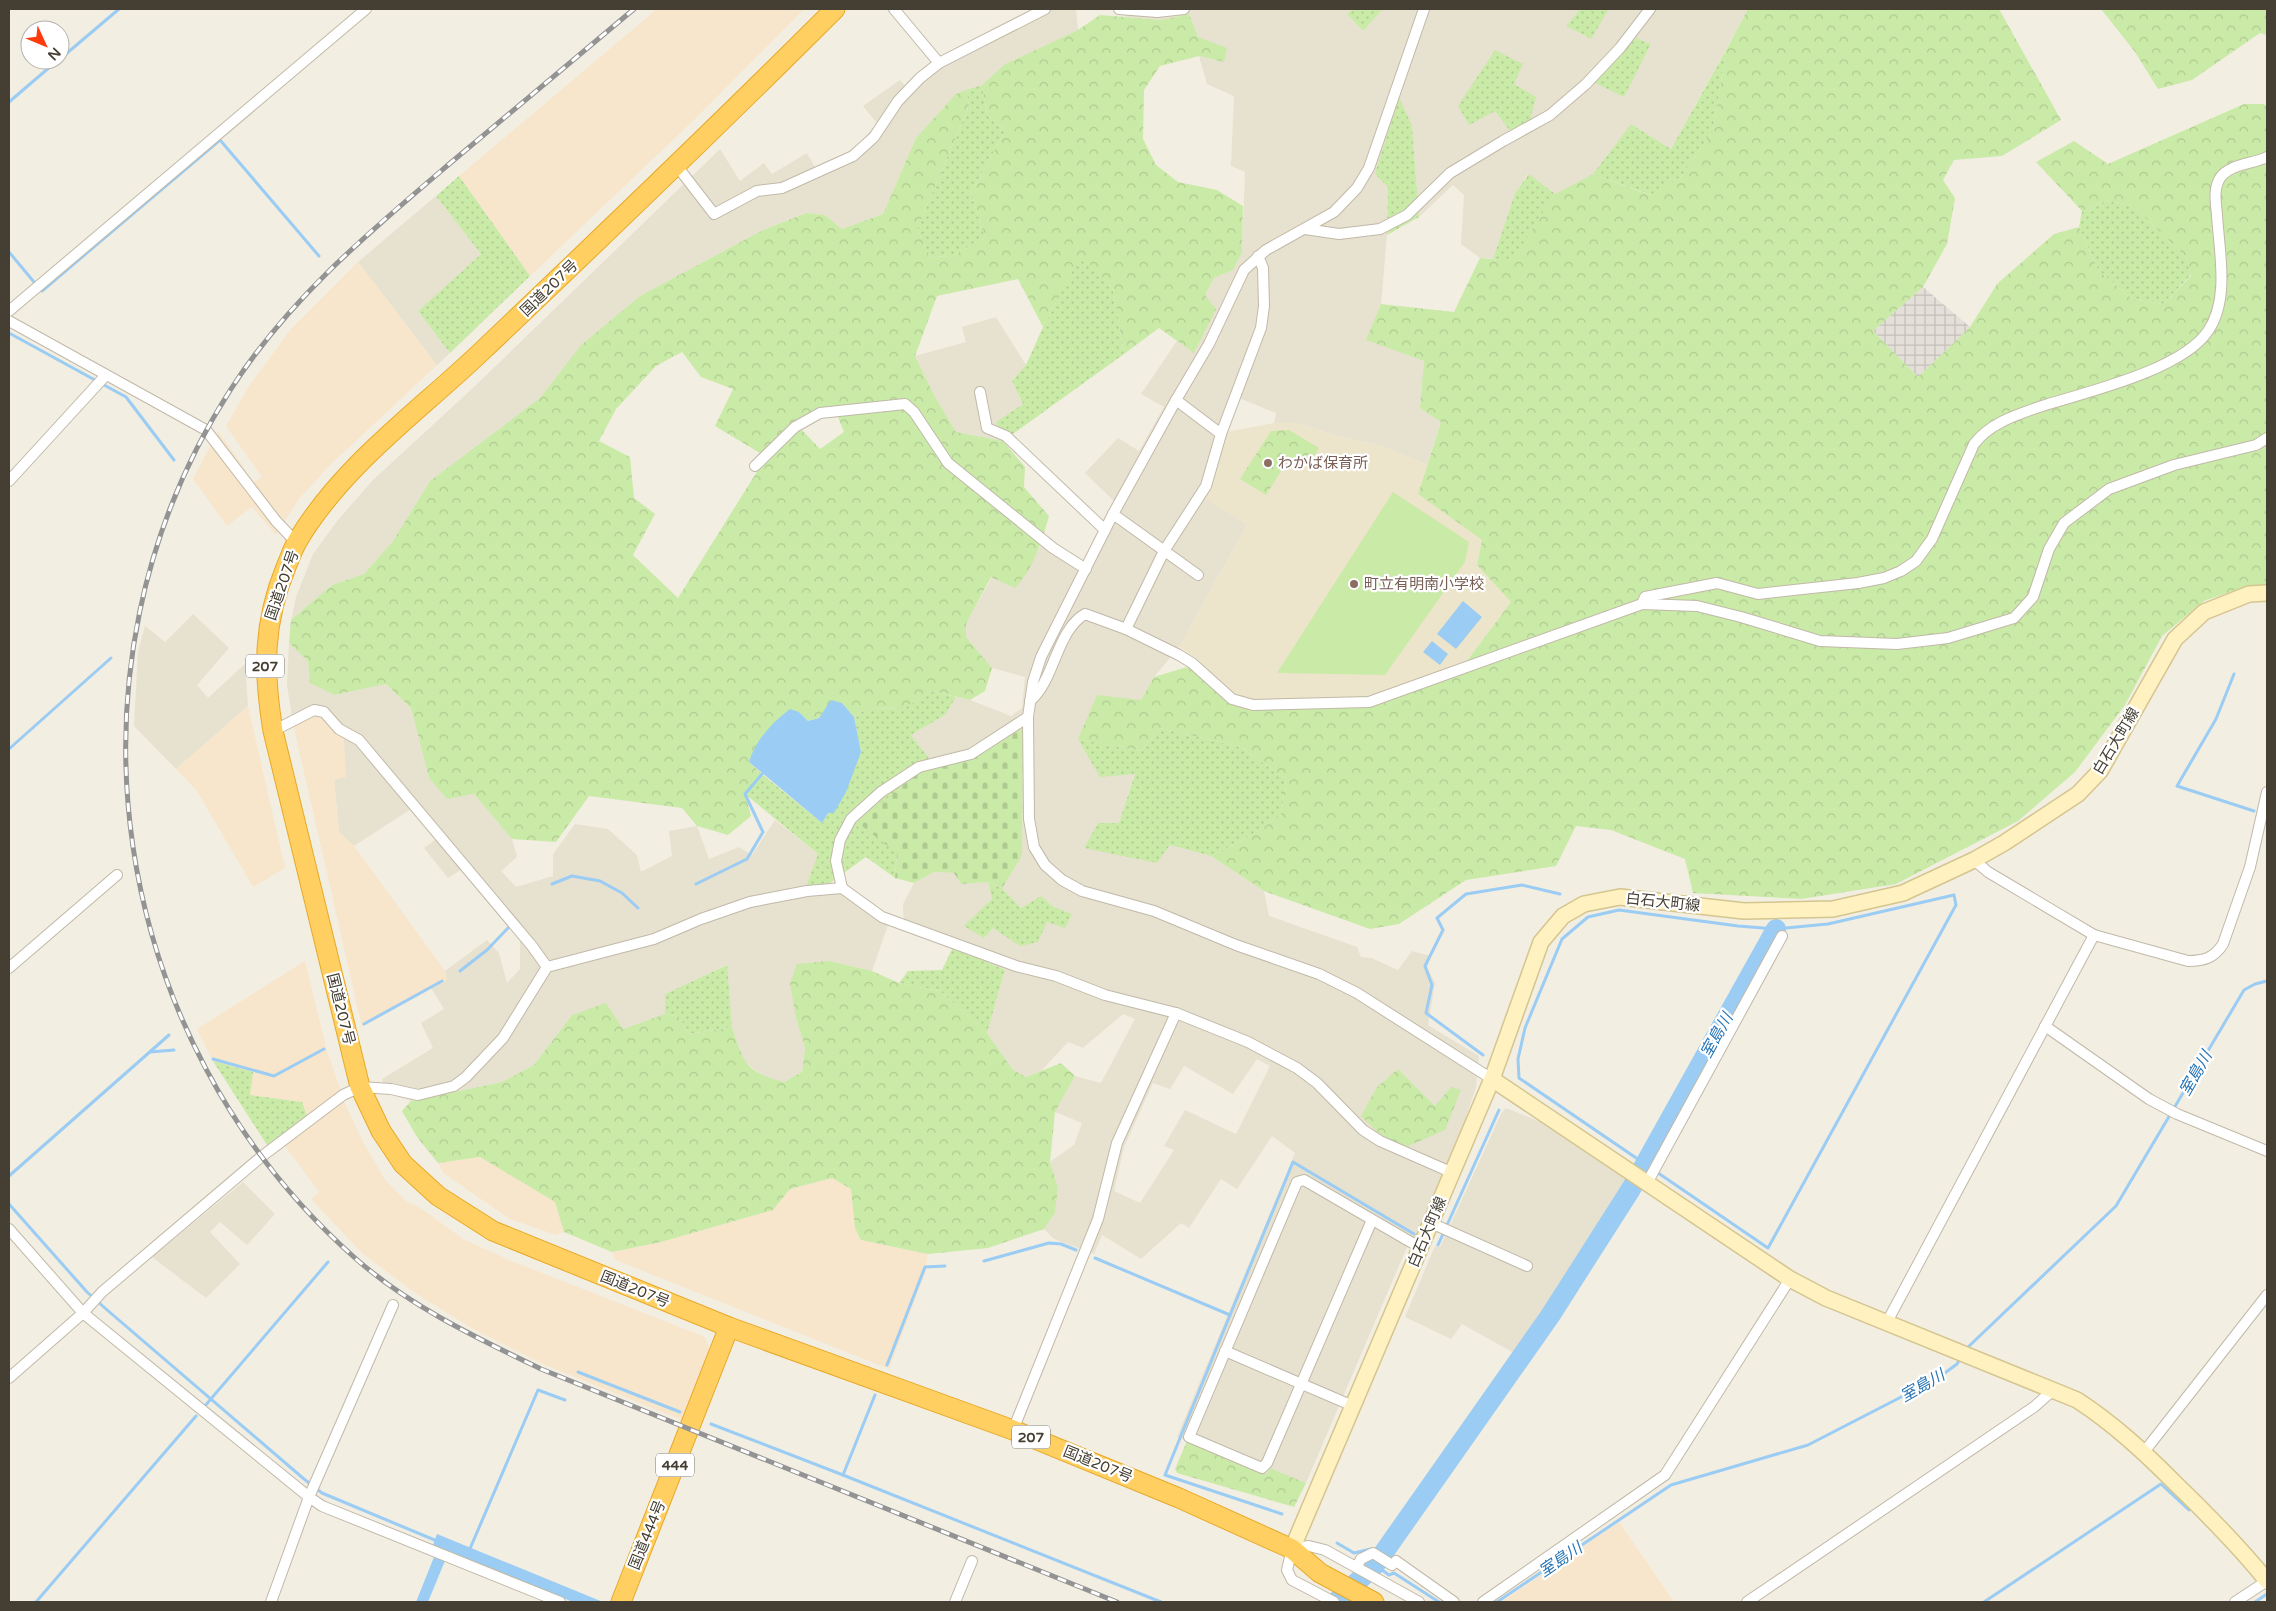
<svg xmlns="http://www.w3.org/2000/svg" width="2276" height="1611" viewBox="0 0 2276 1611" font-family="'Varela Round','Noto Sans JP',sans-serif">
<style>
.residential{fill:#e7e1d0;fill-rule:evenodd}
.commercial{fill:#f7e6cb}
.industrial{fill:url(#industrial-grid)}
.education{fill:#ede5cb}
.grass{fill:url(#grass-dots)}
.forest{fill:url(#forest-crowns);fill-rule:evenodd}
.cemetery{fill:url(#cemetery-stones)}
.pitch{fill:#caeaa8}
.water{fill:#9accf4}
.lines{fill:none;stroke-linecap:round;stroke-linejoin:round}
.stream{stroke:#9accf4;stroke-width:3}
.river{stroke:#9accf4;stroke-width:20}
.street-casing{stroke:#c1b9a8;stroke-width:12}
.secondary-casing{stroke:#d5c58f;stroke-width:18}
.highway-casing{stroke:#e7a828;stroke-width:21}
.street{stroke:#fff;stroke-width:10}
.secondary{stroke:#fff2c0;stroke-width:15}
.highway{stroke:#ffd061;stroke-width:19}
.rail-casing{stroke:#939393;stroke-width:5}
.rail{stroke:#fff;stroke-width:3;stroke-dasharray:9;stroke-linecap:butt}
.education-dot{fill:#8d6e63;stroke:#fff;stroke-width:2}
.labels{text-anchor:middle;stroke-width:4.5;stroke-linejoin:round;paint-order:stroke}
.shield{fill:#fff;stroke:#7c7870;stroke-width:1}
.shield-label{font-size:14px;font-weight:bold;fill:#443e33}
.street-label{font-size:15px;fill:#443e33;stroke:#fff}
.education-label{font-size:15px;fill:#785e54;stroke:#fff;text-anchor:start}
.water-label{font-size:16px;font-style:italic;fill:#2674b6;stroke:#fff}
</style>
<defs>
<pattern id="industrial-grid" width="8" height="8" patternUnits="userSpaceOnUse" patternTransform="scale(1.25)"><rect width="8" height="8" fill="#e4dfd8"/><path d="M0 4h8M4 0v8" fill="none" stroke="#c5c0ba"/></pattern>
<pattern id="grass-dots" width="8" height="8" patternUnits="userSpaceOnUse" patternTransform="scale(1.25)"><rect width="8" height="8" fill="#caeaa8"/><path d="M2 2h.1M6 6h.1" fill="none" stroke="#afca91" stroke-width="1.8" stroke-linecap="round"/></pattern>
<pattern id="forest-crowns" width="20" height="18" patternUnits="userSpaceOnUse" patternTransform="scale(1.25)"><rect width="20" height="18" fill="#caeaa8"/><path d="M2 6a3 3 0 1 1 6 0M12 15a3 3 0 1 1 6 0" fill="none" stroke="#afca91"/></pattern>
<pattern id="cemetery-stones" width="16" height="16" patternUnits="userSpaceOnUse" patternTransform="scale(1.25)"><rect width="16" height="16" fill="#caeaa8"/><path d="M2 7V4a2 2 0 0 1 4 0v3zM10 15v-3a2 2 0 0 1 4 0v3z" fill="#afca91"/></pattern>
</defs>
<rect width="100%" height="100%" fill="#f3eee2"/>
<!-- residential -->
<g class="residential">
<polygon points="1037,9 1076,9 1078,30 1005,64 982,85 956,94 916,138 883,214 842,229 825,215 805,213 761,231 640,296 581,345 540,398 430,481 393,541 364,574 332,585 291,620 296,597 313,554 338,520 372,481 475,386 720,149 740,181 764,163 772,174 807,153 815,167 856,148 877,123 863,106 900,80 906,87 927,65"/>
<path d="M1121 9H1353L1347 14 1363 31 1383 9H1580L1566 26 1590 39 1609 9H1748L1671 149 1631 124 1593 174 1555 194 1528 174 1515 193 1493 259 1480 258 1461 244 1464 195 1453 185 1419 217 1412 126 1388 187 1387 235 1381 304 1367 339 1424 361 1420 408 1441 421 1427 465 1382 446 1337 436 1297 423H1274L1276 413 1239 398 1226 432V438L1247 525 1179 647 1154 677 1141 700 1135 773 1119 823 1170 845 1211 856 1264 891 1269 916 1357 947 1361 957 1371 958 1398 970 1412 951 1431 956 1427 967 1435 983 1428 1025 1479 1056 1476 1087 1462 1129 1418 1233 1407 1247 1306 1483 1270 1468 1267 1474 1177 1437 1295 1153 1272 1136 1237 1189 1221 1179 1189 1228 1181 1223 1141 1259 1102 1235 1094 1254 1054 1239 1044 1229 1055 1213 1058 1188 1050 1162 1074 1145 1082 1123 1055 1112 1075 1076 1101 1083 1135 1019 1123 1014 1083 1048 1068 1042 1042 1070 1026 1077 1013 1070 987 1033 1005 970 953 947 904 931 903 904 914 883 934 872 954 873 961 884 988 882 992 899 984 938 993 928 1047 922 1065 927 1071 914 1054 907 1041 896 1021 908 1002 888 1022 856 1023 728 971 760 935 766 911 735 945 715 956 697 970 700 1011 716 1022 708 1025 677 992 668 966 637V624L992 577 1022 580 1041 545 1080 568 1116 503 1085 473 1118 438 1139 451 1164 407 1141 394 1177 341 1195 353 1205 295 1214 278 1233 270 1242 252 1245 172 1231 166 1234 96 1207 84 1199 56 1224 62 1198 37 1189 14 1161 20 1126 17ZM1635 38 1651 44 1624 96 1621 54ZM1495 110 1530 120 1511 131ZM1257 1059 1270 1066 1236 1134 1185 1110 1164 1146 1174 1150 1140 1203 1114 1191 1124 1147 1153 1083 1170 1089 1184 1066 1233 1094ZM1398 1069 1435 1106 1377 1087Z"/>
<polygon points="436,196 481,254 418,311 450,353 437,365 358,262"/>
<polygon points="996,317 1026,365 1012,381 1023,404 996,422 1003,441 956,432 934,395 915,356 966,342 962,327"/>
<polygon points="193,614 229,648 197,685 208,698 245,664 248,706 176,769 134,726 138,652 145,626 165,642"/>
<polygon points="289,643 308,661 311,683 336,695 386,684 411,708 429,778 447,798 474,794 512,839 517,857 501,871 516,887 553,876 553,854 575,824 608,829 637,855 641,872 672,856 669,831 697,826 709,859 739,847 752,855 775,820 818,854 806,886 830,883 888,925 872,971 829,961 796,1018 805,1048 802,1072 784,1082 763,1077 743,1060 732,1027 726,965 665,994 665,1014 623,1029 606,1004 572,1015 534,1065 502,1082 411,1101 386,1093 382,1079 433,1048 421,1023 444,1009 431,988 447,980 445,971 487,940 499,953 507,983 520,969 520,937 462,869 448,878 424,848 436,839 411,809 354,846 339,832 334,779 293,724 287,685"/>
<polygon points="1506,1108 1551,1126 1631,1181 1546,1312 1514,1353 1462,1324 1451,1339 1405,1317 1435,1246 1440,1247 1502,1112"/>
<polygon points="243,1182 275,1214 247,1245 220,1222 210,1232 240,1264 206,1298 152,1257"/>
</g>
<!-- commercial -->
<g class="commercial">
<polygon points="657,9 804,9 695,119 530,276 459,176"/>
<polygon points="358,262 437,365 330,465 298,500 276,535 252,507 227,526 193,479 218,431 254,482 262,477 226,426 249,386 291,329"/>
<polygon points="248,706 285,868 253,887 197,791 176,769"/>
<polygon points="319,714 344,738 346,777 334,780 339,832 354,846 445,971 447,980 362,1027 293,724"/>
<polygon points="305,961 327,1051 341,1091 307,1116 302,1102 250,1095 253,1072 213,1061 197,1029"/>
<polygon points="343,1099 362,1140 385,1180 406,1201 422,1209 463,1239 509,1260 705,1337 710,1350 682,1420 545,1365 473,1329 415,1293 362,1253 311,1199 319,1192 285,1146"/>
<polygon points="480,1157 555,1202 564,1232 556,1235 510,1219 443,1173 438,1163"/>
<polygon points="832,1178 851,1189 855,1228 861,1240 928,1254 925,1273 889,1369 615,1260 612,1252 661,1242 773,1210 790,1189"/>
<polygon points="1619,1522 1674,1602 1501,1602"/>
</g>
<!-- industrial -->
<polygon class="industrial" points="1923,287 1970,327 1918,377 1873,331"/>
<!-- education -->
<polygon class="education" points="1274,423 1297,423 1337,436 1382,446 1427,465 1418,494 1482,540 1477,565 1511,602 1466,662 1368,696 1255,700 1235,695 1196,658 1179,647 1247,525 1206,499 1226,438 1226,432"/>
<!-- grass -->
<g class="grass">
<polygon points="1353,9 1383,9 1363,31 1347,14"/>
<polygon points="1580,9 1609,9 1591,39 1566,26"/>
<polygon points="1636,38 1651,44 1624,97 1593,82"/>
<polygon points="1495,50 1523,64 1514,84 1536,97 1530,120 1510,131 1495,111 1469,125 1458,106"/>
<polygon points="1726,50 1713,131 1681,177 1651,195 1593,174 1631,124 1671,149"/>
<polygon points="982,85 987,114 1005,131 971,193 985,237 953,256 930,257 917,229 969,106 966,90"/>
<polygon points="1399,97 1412,126 1419,217 1387,235 1388,187 1375,174"/>
<polygon points="1529,174 1555,194 1512,262 1493,259 1515,193"/>
<polygon points="459,176 530,276 450,353 418,311 481,254 436,196"/>
<polygon points="2106,201 2132,205 2186,257 2191,275 2163,304 2132,299 2098,270 2079,227 2082,211"/>
<polygon points="1081,254 1113,289 1124,354 1003,441 996,422 1023,404 1012,381 1026,365 1043,327"/>
<polygon points="932,691 956,697 945,715 911,735 935,766 897,853 895,878 866,857 830,883 806,886 818,854 745,794 762,774 822,823 861,752 854,717 866,709 904,708"/>
<polygon points="1160,728 1241,747 1286,779 1281,815 1245,839 1211,856 1170,845 1157,863 1084,848 1098,823 1119,823 1135,774 1100,777 1078,739 1141,751"/>
<polygon points="988,882 1002,888 1021,908 1041,896 1054,907 1072,914 1065,928 1047,922 1038,942 1020,946 993,928 984,938 964,926 992,899"/>
<polygon points="953,947 1005,970 987,1033 940,991 899,983 908,971 942,970"/>
<polygon points="727,965 732,1027 689,1034 679,1017 665,1014 665,994"/>
<polygon points="213,1061 253,1072 250,1095 302,1102 307,1116 267,1145"/>
</g>
<!-- forest -->
<g class="forest">
<polygon points="1748,9 1999,9 2061,120 2002,156 1954,160 1943,180 1955,198 1947,244 1923,287 1873,331 1918,377 1970,327 1997,284 2054,234 2079,227 2098,270 2132,299 2163,304 2191,276 2186,257 2132,205 2106,201 2082,211 2036,162 2074,141 2108,164 2244,104 2264,104 2267,107 2267,585 2250,585 2204,601 2162,636 2125,705 2075,772 2018,821 1896,884 1801,899 1693,893 1685,859 1611,830 1576,826 1556,866 1466,880 1399,924 1370,929 1264,891 1211,856 1245,839 1281,815 1286,779 1241,747 1160,728 1141,751 1078,739 1097,695 1141,700 1154,677 1187,667 1235,695 1255,700 1368,696 1466,662 1511,602 1477,565 1482,540 1418,494 1441,422 1420,408 1424,361 1366,340 1381,304 1454,312 1480,258 1512,261 1555,194 1593,174 1650,195 1681,177 1713,131 1726,50"/>
<polygon points="2101,9 2267,9 2267,35 2260,33 2192,80 2158,89 2135,52"/>
<path d="M1189 14 1198 37 1227 48 1224 62 1199 56 1160 66 1144 90 1143 139 1156 165 1178 182 1217 190 1243 206 1242 252 1233 270 1214 278 1205 295 1216 309 1194 353 1159 328 1124 354 1113 289 1081 255 1043 327 1018 279 937 296 915 356 934 395 956 432 1003 441 1025 467 1024 487 1049 516C1042 541 1034 568 1015 588L991 577 966 624V637L992 668 985 691 970 700 932 691 904 708 866 709 854 717 842 703 818 718 808 721 799 712 749 762 762 774 745 794 751 816 728 835 697 826 682 808 589 796 556 842 512 839 474 794 447 799 429 778 411 708 386 684 335 695 310 683 308 661 289 643 291 620 332 585 364 574 393 541 430 481 540 398 581 345 640 296 761 231 806 213 825 215 842 229 883 214 916 138 956 94 966 90 969 106 917 229 930 257 953 256 985 237 971 193 1005 131 987 114 982 85 1005 64 1078 30 1100 15 1161 20ZM682 352 701 377 733 389 715 426 770 459 758 470 678 598 633 555 655 514 634 498 630 457 599 441 616 409 656 366ZM834 407 844 432 820 449 800 428Z"/>
<polygon points="1289,430 1319,448 1308,467 1290,457 1266,495 1240,479 1271,431"/>
<path d="M829 961 872 971 899 983 940 991 987 1033 1013 1070 1026 1077 1061 1063 1075 1076 1055 1112 1050 1162 1058 1188 1055 1213 1044 1229 988 1248 928 1254 861 1240 855 1228 851 1189 832 1178 790 1189 773 1210 661 1242 612 1252 564 1232 555 1202 480 1157 438 1163 417 1137 402 1111 411 1101 502 1082 534 1065 572 1015 606 1003 623 1029 665 1014 679 1017 689 1034 732 1027C744 1063 745 1072 784 1082L802 1072 805 1048 796 1018 790 983 797 964Z"/>
<polygon points="1398,1069 1435,1106 1451,1087 1461,1090 1445,1130 1406,1147 1380,1134 1361,1116 1377,1087"/>
<polygon points="1187,1441 1267,1474 1270,1468 1306,1483 1294,1507 1177,1473 1175,1469"/>
</g>
<!-- cemetery -->
<polygon class="cemetery" points="1023,728 1022,856 1002,888 988,882 961,884 954,873 934,872 914,883 895,878 897,853 858,823 916,774 935,766 971,760"/>
<!-- pitch -->
<polygon class="pitch" points="1393,492 1469,542 1465,562 1385,675 1277,673"/>
<!-- water -->
<g class="water">
<polygon points="1463,601 1482,617 1456,649 1437,634"/>
<polygon points="1432,641 1448,654 1440,665 1423,652"/>
<path d="M831 700 842 703 854 717 861 752 846 792 834 813H828L822 823 749 762C756 739 772 723 790 709L799 712 808 721 819 718Z"/>
<polygon points="437,1534 603,1602 573,1602 449,1551 428,1602 416,1602 438,1547 433,1545"/>
</g>
<g class="lines">
<!-- stream -->
<g class="stream">
<polyline points="60,59 119,9"/>
<polyline points="9,102 58,60"/>
<polyline points="9,252 34,282"/>
<polyline points="42,291 220,140 319,256"/>
<polyline points="9,333 126,397 174,460"/>
<polyline points="2234,674 2216,719 2177,786 2254,811"/>
<polyline points="9,749 111,658"/>
<polyline points="552,884 572,876 600,881 622,893 638,908"/>
<polyline points="696,884 747,859 763,832 745,794 762,774"/>
<polygon points="1954,895 1956,905 1768,1248 1519,1078 1518,1059 1525,1028 1562,939 1588,917 1619,910 1738,926 1776,929 1828,924"/>
<polyline points="460,971 487,950 509,927"/>
<polyline points="364,1024 442,981"/>
<polyline points="150,1052 174,1050"/>
<polyline points="1483,1055 1426,1013 1432,985 1425,966 1443,930 1437,918 1466,894 1522,885 1560,894"/>
<polyline points="213,1059 274,1076 324,1049"/>
<polyline points="9,1176 169,1035"/>
<polyline points="9,1204 87,1292 106,1309 304,1479 322,1493 437,1541"/>
<polyline points="1438,1245 1499,1110"/>
<polyline points="1095,1258 1230,1315 1293,1162 1414,1234"/>
<polyline points="984,1261 1049,1243 1061,1244 1076,1250"/>
<polyline points="1230,1315 1165,1475 1282,1514"/>
<polyline points="1966,1349 2116,1206 2244,990 2255,984 2267,981"/>
<polyline points="887,1365 925,1267 945,1266"/>
<polyline points="578,1372 680,1412"/>
<polyline points="204,1407 328,1262"/>
<polyline points="711,1424 843,1475 875,1395"/>
<polyline points="843,1475 1161,1602"/>
<polyline points="1337,1543 1354,1553 1371,1549"/>
<polyline points="469,1551 538,1390 565,1400"/>
<polyline points="1375,1565 1389,1575 1394,1573 1439,1602"/>
<polyline points="36,1602 196,1416"/>
<polyline points="1497,1602 1671,1485 1808,1445 1938,1378 1957,1364 1961,1357"/>
<polyline points="1984,1602 2161,1484 2189,1510"/>
<polyline points="2255,1602 2267,1594"/>
</g>
<!-- river -->
<polyline class="river" points="1336,1602 1375,1565 1550,1316 1631,1189 1776,929"/>
<!-- street casing -->
<g class="street-casing">
<g id="street">
<polyline points="894,9 939,63"/>
<polyline points="1119,9 1157,12 1184,9"/>
<polyline points="1424,9 1369,168 1357,188 1334,212 1266,250 1244,270 1209,344 1176,400 1113,514 1041,657 1033,682 1028,717 1029,819 1034,847 1045,865 1062,880 1082,891 1154,911 1236,945 1319,974 1357,993 1492,1079"/>
<polyline points="677,166 714,214 757,191 782,188 853,156 874,137 898,101 920,78 939,63 1045,9"/>
<polyline points="1305,229 1339,234 1380,229 1407,215 1450,173 1503,141 1550,115 1586,84 1620,48 1650,9"/>
<polyline points="9,311 366,9"/>
<polyline points="9,321 206,430 276,521 296,542"/>
<polyline points="980,392 987,428 1006,436 1105,530"/>
<polyline points="1176,400 1221,434"/>
<polyline points="755,466 795,427 820,413 905,404 914,412 948,463 1053,548 1086,569"/>
<polyline points="9,481 106,375"/>
<polyline points="1113,514 1198,575"/>
<path d="M1642 604 1645 597 1717 583 1758 594 1858 583 1884 578 1901 571 1916 561 1932 539 1974 444C1990 423 2016 415 2042 406 2087 392 2182 370 2208 331 2230 299 2219 251 2217 215 2216 203 2213 189 2220 178 2229 164 2253 164 2267 157"/>
<polyline points="1126,629 1164,551 1206,486 1221,434 1261,328 1264,306 1263,268 1258,256"/>
<path d="M1030 701C1055 680 1056 631 1085 614L1126 629 1179 655 1192 663 1232 699 1253 705 1369 702 1642 604 1697 606 1741 617 1820 641 1897 644 1948 638 2014 618 2033 597 2049 549 2064 523 2109 489 2174 465 2256 445 2267 438"/>
<polyline points="273,731 314,710 324,712 339,729 359,740 532,946 547,967"/>
<polyline points="1974,860 1988,872 2094,935"/>
<polyline points="842,888 836,861 840,840 851,819 881,792 919,767 971,754 1028,717"/>
<polyline points="9,968 117,875"/>
<polyline points="2045,1026 2149,1099 2177,1114 2267,1151"/>
<polyline points="1647,1183 1782,936"/>
<polyline points="1372,1220 1267,1463 1262,1468 1189,1437 1297,1182 1304,1180 1421,1248"/>
<polyline points="1431,1223 1527,1266"/>
<polyline points="9,1229 83,1313 309,1497 322,1506 560,1602"/>
<path d="M1887 1322 2094 935 2188 961C2204 961 2214 958 2223 944L2250 867 2267 792"/>
<polyline points="1225,1351 1353,1406"/>
<polyline points="9,1378 83,1313 102,1292 261,1157 343,1095 360,1087 391,1089 418,1095 454,1086 466,1077 503,1038 547,967 654,939 701,919 750,902 807,891 842,888 882,917 1016,966 1056,976 1105,995 1176,1013 1248,1042 1297,1068 1317,1083 1363,1130 1380,1141 1453,1173"/>
<polyline points="1013,1430 1098,1219 1117,1143 1176,1013"/>
<polyline points="2144,1452 2267,1295"/>
<polyline points="1357,1566 1361,1559 1373,1553 1392,1565 1396,1561 1454,1602"/>
<polyline points="271,1602 309,1497 393,1305"/>
<polyline points="955,1602 972,1561"/>
<polyline points="1334,1602 1292,1580 1287,1570 1292,1549 1309,1546 1325,1550 1419,1602"/>
<polyline points="1483,1602 1665,1475 1790,1279"/>
<polyline points="1747,1602 2034,1407 2053,1390"/>
<polyline points="2235,1602 2267,1581"/>
</g>
</g>
<!-- secondary casing -->
<g class="secondary-casing">
<g id="secondary">
<path d="M1492 1079 1790 1279 1826 1298 2077 1400C2114 1424 2145 1453 2176 1484 2208 1515 2239 1546 2267 1581"/>
<polyline points="1292,1549 1492,1079 1541,942 1563,916 1584,904 1620,897 1744,911 1833,909 1903,893 1974,860 2004,843 2078,794 2100,771 2175,639 2204,612 2249,594 2267,593"/>
</g>
</g>
<!-- highway casing -->
<g class="highway-casing">
<g id="highway">
<path d="M835 9C719 125 600 239 481 352 418 412 343 465 298 540 293 548 290 558 286 567 263 623 263 671 273 731L360 1087 381 1131 403 1164 438 1196 493 1231 729 1327 1013 1430 1179 1498 1292 1549 1320 1573 1374 1602"/>
<polyline points="621,1602 729,1327"/>
</g>
</g>
<!-- street -->
<use href="#street" class="street"/>
<!-- secondary -->
<use href="#secondary" class="secondary"/>
<!-- highway -->
<use href="#highway" class="highway"/>
<!-- rail casing -->
<g class="rail-casing">
<path id="rail" d="M634 9C572 61 510 113 448 165 368 233 288 300 231 389 51 668 108 1039 355 1258 409 1306 477 1338 541 1369L1117 1602"/>
</g>
<!-- rail -->
<use href="#rail" class="rail"/>
</g>
<!-- markers -->
<g class="education-dot">
<circle cx="1268" cy="463" r="5"/>
<circle cx="1354" cy="584" r="5"/>
</g>
<g class="labels">
<!-- shield labels -->
<g class="shield">
<rect x="246" y="654.5" width="38" height="23" rx="4"/>
<rect x="1012" y="1425.5" width="38" height="23" rx="4"/>
<rect x="656" y="1453.5" width="38" height="23" rx="4"/>
</g>
<g class="shield-label">
<text x="265" y="671">207</text>
<text x="1031" y="1442">207</text>
<text x="675" y="1470">444</text>
</g>
<!-- street labels -->
<g class="street-label">
<text transform="translate(549 288) rotate(-44)" y="5">国道207号</text>
<text transform="translate(282 585) rotate(-71)" y="5">国道207号</text>
<text transform="translate(2116 741) rotate(-59)" y="5">白石大町線</text>
<text transform="translate(1663 902) rotate(6)" y="5">白石大町線</text>
<text transform="translate(341 1009) rotate(76)" y="5">国道207号</text>
<text transform="translate(1427 1232) rotate(-67)" y="5">白石大町線</text>
<text transform="translate(635 1289) rotate(22)" y="5">国道207号</text>
<text transform="translate(1098 1464) rotate(22)" y="5">国道207号</text>
<text transform="translate(647 1535) rotate(-68)" y="5">国道444号</text>
</g>
<!-- education labels -->
<g class="education-label">
<text x="1278" y="468">わかば保育所</text>
<text x="1364" y="589">町立有明南小学校</text>
</g>
<!-- water labels -->
<g class="water-label">
<text transform="translate(1716 1035) rotate(-61)" y="6">室島川</text>
<text transform="translate(2195 1073) rotate(-60)" y="6">室島川</text>
<text transform="translate(1922 1385) rotate(-30)" y="6">室島川</text>
<text transform="translate(1560 1559) rotate(-34)" y="6">室島川</text>
</g>
</g>
<!-- border -->
<rect width="2276" height="1611" fill="none" stroke="#443e33" stroke-width="20"/>
<!-- north arrow -->
<g transform="translate(45 45) rotate(134)"><circle r="24" fill="#ffffff" stroke="#b4b2ad"/>
<path d="M0-4L9 19L0 12L-9 19Z" fill="#ff3a0d"/>
<text y="-8" font-size="14" font-weight="bold" text-anchor="middle" fill="#443e33">N</text>
</g>
</svg>
